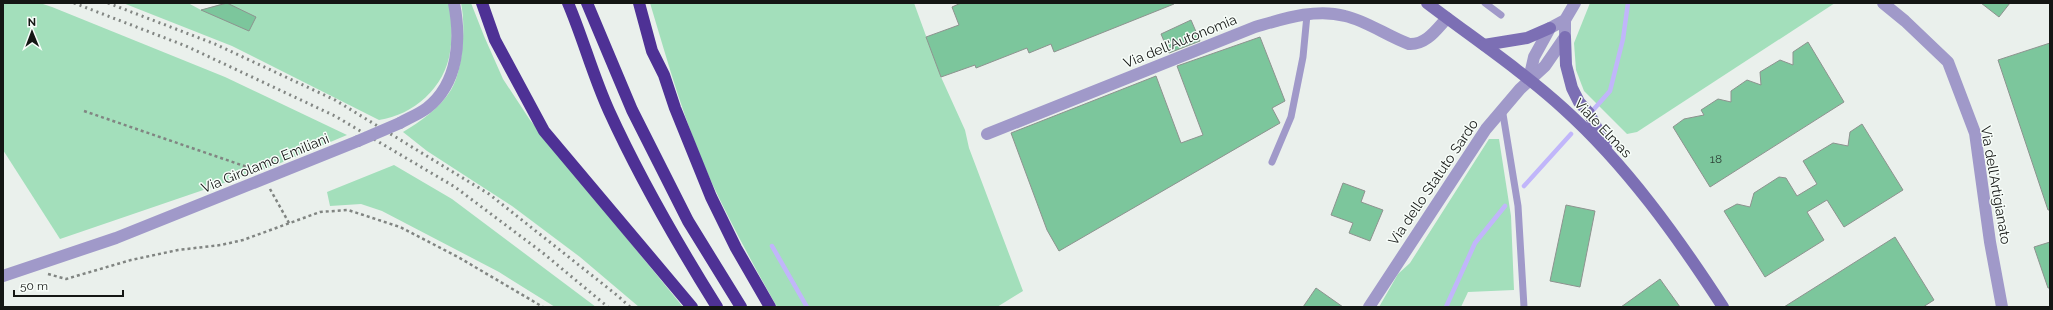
<svg xmlns="http://www.w3.org/2000/svg" width="2053" height="310" viewBox="0 0 2053 310" font-family="Raleway,sans-serif">
<style>
.green{fill:#a3dfbb}
.lines{fill:none;stroke-linecap:round;stroke-linejoin:round}
.stream{stroke:#c1b6fa;stroke-width:4.5}
.building{fill:#7cc69c;stroke:#8d938f}
.path{stroke:#818582;stroke-width:2.5;stroke-dasharray:3 3;stroke-linecap:butt}
.lane{stroke:#a099c9;stroke-width:7}
.street{stroke:#a099c9;stroke-width:12}
.secondary{stroke:#7c6fb4;stroke-width:12}
.highway{stroke:#4e3195;stroke-width:12}
.rail{stroke:#828683;stroke-width:3;stroke-dasharray:2 4;stroke-linecap:butt}
.street-bridge{stroke:#a099c9;stroke-width:12}
.labels{text-anchor:middle;stroke-width:3;stroke-linejoin:round;paint-order:stroke}
.number-label{font-size:12px;fill:#2e4236}
.street-label{font-size:14px;fill:#141614;stroke:#f7fdf9}
</style>
<rect width="100%" height="100%" fill="#eaf0ec"/>
<!-- green -->
<g class="green">
<polygon points="3,3 40,3 52,7 225,77 347,135 271,167 60,239 3,150"/>
<path d="M123 3H188L201 10 224 3H450C451 20 453 36 450 52 445 87 414 115 379 120L232 46Z"/>
<path d="M461 3H471L484 36 503 79 530 120 683 307H639L580 257 512 206 427 151 403 132C420 122 440 108 451 90 463 71 466 25 461 3Z"/>
<path d="M650 3H914L941 77 965 130 969 148 1023 291 997 307H777C754 266 731 224 711 181 685 124 668 63 650 3Z"/>
<polygon points="1590,3 1835,3 1637,132 1627,134 1584,91 1576,70 1574,43"/>
<polygon points="1489,139 1499,139 1511,216 1514,290 1468,292 1461,307 1379,307 1398,274 1410,263"/>
<polygon points="394,165 452,199 596,307 555,307 499,272 382,211 361,204 330,206 327,192"/>
</g>
<g class="lines">
<!-- stream -->
<g class="stream">
<polyline points="1594,109 1610,91 1623,39 1628,3"/>
<polyline points="1524,186 1571,134"/>
<polyline points="772,246 807,307"/>
<polyline points="1446,307 1475,243 1505,206"/>
</g>
</g>
<!-- building -->
<g class="building">
<polygon points="227,3 256,17 249,31 201,10"/>
<polygon points="961,3 1174,3 1174,4 1054,52 1051,44 1029,53 1027,48 976,68 975,65 941,77 926,37 959,25 952,7"/>
<polygon points="1981,3 2010,3 1999,17"/>
<polygon points="1191,20 1200,41 1169,53 1161,34"/>
<polygon points="1260,37 1285,101 1272,108 1280,123 1059,251 1047,230 1011,133 1156,76 1181,143 1203,135 1177,66"/>
<polygon points="1808,42 1844,102 1710,187 1673,127 1684,119 1704,115 1701,110 1718,99 1731,102 1731,91 1747,80 1761,85 1760,72 1780,60 1793,65 1793,52"/>
<polygon points="2050,43 2050,210 2048,210 1998,60"/>
<polygon points="1862,124 1903,190 1844,227 1827,200 1807,212 1824,240 1765,277 1724,211 1737,204 1750,207 1754,193 1779,177 1786,178 1797,196 1817,184 1803,161 1833,143 1848,146 1850,132"/>
<polygon points="1343,183 1365,191 1361,202 1383,210 1370,241 1349,233 1353,223 1331,215"/>
<polygon points="1566,205 1595,211 1580,287 1550,281"/>
<polygon points="1895,237 1934,300 1923,307 1784,307"/>
<polygon points="2050,242 2050,288 2048,288 2034,247"/>
<polygon points="1660,279 1680,307 1621,307"/>
<polygon points="1316,288 1343,307 1303,307"/>
</g>
<g class="lines">
<!-- path -->
<g class="path">
<polyline points="84,111 253,169"/>
<polyline points="270,189 289,223"/>
<polyline points="48,274 66,279 131,260 178,250 221,245 243,240 320,212 348,210 400,227 458,257 543,307"/>
</g>
<!-- lane -->
<g class="lane">
<polyline points="1485,3 1501,15"/>
<polyline points="1502,108 1518,206 1524,307"/>
<polyline points="1272,162 1291,117 1303,57 1307,15"/>
</g>
<!-- street -->
<g class="street">
<polyline points="1883,3 1905,21 1948,62 1975,133 1990,242 2002,307"/>
<polyline points="1529,79 1534,57 1550,28 1565,20 1575,3"/>
<path d="M400 123C409 118 419 114 427 108 459 83 461 39 454 3"/>
<path d="M987 134 1255 27C1283 19 1315 8 1345 16 1367 21 1387 36 1409 44 1426 45 1436 30 1447 18"/>
<polyline points="3,276 116,238 358,141"/>
<polyline points="1369,307 1486,129 1520,89 1545,66 1565,37 1565,20"/>
</g>
<!-- secondary -->
<g class="secondary">
<path d="M1427 3C1473 38 1521 70 1564 109 1626 165 1677 236 1723 307"/>
<polyline points="1565,37 1566,65 1572,88 1579,102 1589,113 1606,146"/>
<polyline points="1484,45 1527,38 1550,28"/>
</g>
<!-- highway -->
<g class="highway">
<polyline points="482,3 495,40 544,131 692,307"/>
<path d="M568 3C583 38 593 76 609 111 640 179 677 243 717 307"/>
<polyline points="587,3 632,110 688,221 741,307"/>
<polyline points="639,3 652,51 664,75 675,108 711,197 736,248 770,307"/>
</g>
<!-- rail -->
<g class="rail">
<polyline points="74,3 186,46 335,116 455,187 543,253 608,307"/>
<polyline points="108,3 215,44 335,100 489,194 618,296 630,307"/>
</g>
<!-- street-bridge -->
<polyline class="street-bridge" points="358,141 400,123"/>
</g>
<g class="labels">
<!-- number labels -->
<g class="number-label">
<text x="1716" y="163">18</text>
</g>
<!-- street labels -->
<g class="street-label">
<text transform="translate(1180 41) rotate(-22)" y="5">Via dell'Autonomia</text>
<text transform="translate(1603 128) rotate(46)" y="5">Viale Elmas</text>
<text transform="translate(265 163) rotate(-22)" y="5">Via Girolamo Emiliani</text>
<text transform="translate(1433 182) rotate(-56)" y="5">Via dello Statuto Sardo</text>
<text transform="translate(1996 185) rotate(80)" y="5">Via dell'Artigianato</text>
</g>
</g>
<!-- border -->
<rect width="2053" height="310" fill="none" stroke="#141614" stroke-width="8"/>
<!-- north arrow -->
<g transform="translate(32 32) rotate(359)" stroke="#f7fdf9" stroke-width="3" paint-order="stroke">
<path d="M0-3L7 15L0 10L-7 15Z" fill="#141614"/>
<text y="-6" font-size="11" font-weight="bold" text-anchor="middle" fill="#141614">N</text>
</g>
<!-- scale -->
<path d="M14 290v6h109v-6" fill="none" stroke="#141614" stroke-width="2"/>
<text x="20" y="290" font-size="12" fill="#141614" stroke="#f7fdf9" stroke-width="3" paint-order="stroke">50 m</text>
</svg>
